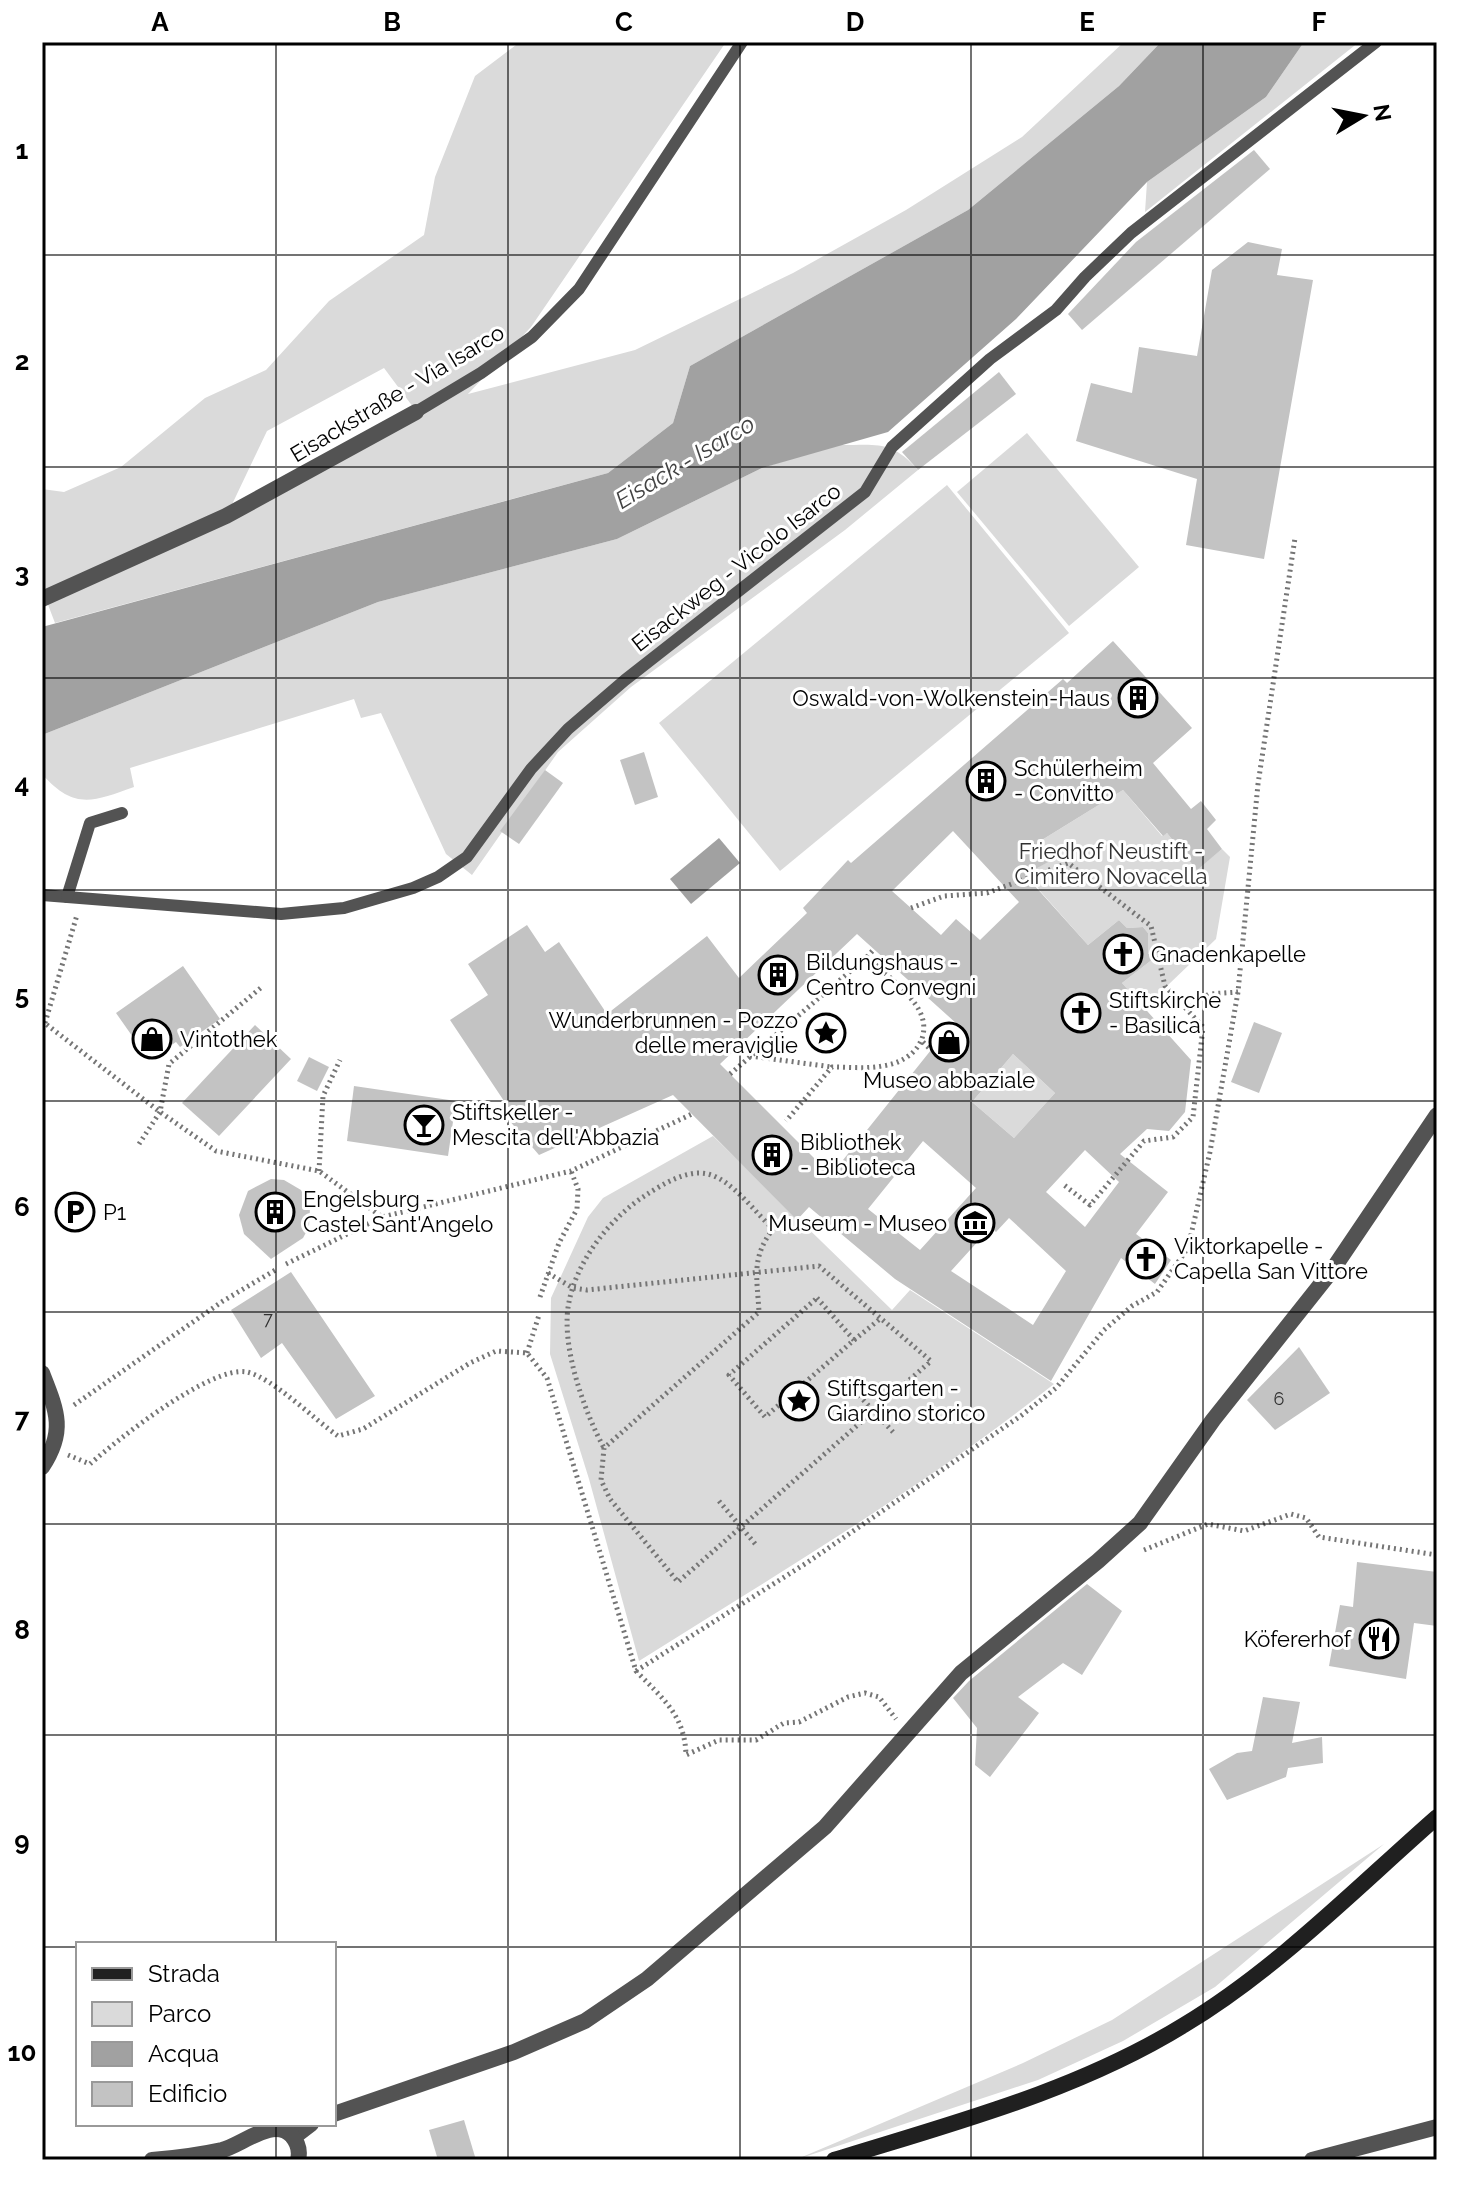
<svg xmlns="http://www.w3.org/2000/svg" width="1479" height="2202" viewBox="0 0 1479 2202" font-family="Raleway,sans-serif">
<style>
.green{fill:#dadada;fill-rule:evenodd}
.water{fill:#a1a1a1}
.building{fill:#c3c3c3;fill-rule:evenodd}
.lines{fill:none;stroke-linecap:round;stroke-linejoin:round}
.path{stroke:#757575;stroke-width:5;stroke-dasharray:2 4;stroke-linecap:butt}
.service{stroke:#535353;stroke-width:12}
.minor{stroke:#535353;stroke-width:16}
.tertiary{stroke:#535353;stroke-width:16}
.secondary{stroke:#202020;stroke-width:16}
.grid{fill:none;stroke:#000;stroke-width:2;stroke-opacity:0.55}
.labels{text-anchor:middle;stroke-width:6;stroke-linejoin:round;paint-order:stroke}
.number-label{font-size:18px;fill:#313131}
.street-label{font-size:22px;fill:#000;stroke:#fff}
.poi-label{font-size:22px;fill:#000;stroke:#fff;text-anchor:start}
.park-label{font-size:22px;fill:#313131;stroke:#fff}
.water-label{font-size:24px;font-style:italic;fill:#424242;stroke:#fff}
.neatline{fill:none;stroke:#000;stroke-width:3}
.grid-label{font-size:26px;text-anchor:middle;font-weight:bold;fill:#000}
</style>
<rect width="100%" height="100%" fill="#fff"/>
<!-- green -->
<g class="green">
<path d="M520 42H726L531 327 468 394 635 350 793 273 906 210 1022 137 1124 42H1161L1119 86 968 210 690 366 673 423 608 473 55 623 42 589V489L64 492 121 467 205 398 266 370 329 301 424 235 435 177 475 76ZM384 368 416 411 227 515 267 431Z"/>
<polygon points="1304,42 1359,42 1145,212 1147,182 1266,97"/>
<polygon points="1027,433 1139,567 1069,626 957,492"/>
<path d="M834 445C874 446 890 438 918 470L845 530 631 687 558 752 472 875 446 854 381 713 361 718 354 699 130 768 134 787C92 802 74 810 42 774V735L378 602 617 539 762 468Z"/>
<polygon points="947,485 1069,633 780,871 659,723"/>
<polygon points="1123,790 1162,836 1167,833 1197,869 1222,849 1230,857 1216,939 1144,1008 1122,983 1153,959 1146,950 1148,933 1143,927 1127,928 1119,920 1088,945 1040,891 1029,873 1049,861 1037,843"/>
<polygon points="1013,1054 1055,1093 1014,1138 972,1102"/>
<path d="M713 1136 892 1310 910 1290 1054 1384C924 1487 779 1573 639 1661L589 1479 550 1354 551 1298 588 1217 603 1198Z"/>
<polygon points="1384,1844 1215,1987 1123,2041 1038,2080 795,2160 1023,2063 1112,2020"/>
</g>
<!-- water -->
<g class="water">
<polygon points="1161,42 1304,42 1266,97 1147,182 1016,319 888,432 762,468 617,539 378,602 42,735 42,627 608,473 673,423 690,366 968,210 1119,86"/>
<polygon points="719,838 740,863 691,904 670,879"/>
</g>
<!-- building -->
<g class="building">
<polygon points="1254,150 1270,169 1082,330 1068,314 1136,242"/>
<polygon points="1248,242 1282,249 1277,275 1313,280 1264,559 1186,545 1197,479 1076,441 1091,383 1132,393 1139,347 1197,356 1212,270"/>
<polygon points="999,372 1016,394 918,470 902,452"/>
<path d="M1113 641 1192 728 1153 763 1191 809 1201 801 1216 820 1207 829 1222 849 1197 870 1167 833 1163 836 1123 790 1037 843 1050 861 1025 875 1088 945 1119 920 1127 928 1143 927 1148 933V953L1153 959 1122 983 1191 1060 1185 1112 1169 1131 1147 1129 1120 1154 1168 1192 1136 1234 1171 1260 1155 1284 1121 1258 1051 1381 895 1279 809 1207 797 1220 673 1095 539 1155 508 1119 514 1116 450 1020 488 995 468 964 527 925 545 952 559 942 607 1014 707 936 739 978 807 913 803 908 848 860 851 863 1063 679 1067 683ZM953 831 1019 902 980 940 956 919 941 935 892 891ZM857 934 957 1024 931 1050 831 1175 720 1064ZM1013 1054 1055 1093 1014 1138 972 1102ZM923 1141 976 1188 920 1250 868 1209ZM1085 1150 1119 1182 1085 1227 1046 1192ZM1009 1218 1066 1271 1033 1325 951 1271 991 1227 996 1232Z"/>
<polygon points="644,752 658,797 635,805 620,760"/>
<polygon points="545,770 563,783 519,844 500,831"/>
<polygon points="183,966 220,1019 180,1047 176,1042 149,1060 116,1013"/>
<polygon points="1254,1022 1282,1033 1259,1093 1231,1082"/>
<polygon points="255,1025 291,1059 219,1136 182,1103"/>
<polygon points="309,1057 329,1067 317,1091 297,1081"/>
<polygon points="354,1086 456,1101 448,1156 347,1141"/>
<polygon points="271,1179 284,1180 301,1190 310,1208 309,1227 303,1238 271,1259 244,1234 239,1215 248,1191"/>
<polygon points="291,1272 375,1396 336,1419 282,1343 261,1358 231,1310"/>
<polygon points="1299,1347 1330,1393 1275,1430 1247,1400"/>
<polygon points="1357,1562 1437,1572 1437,1626 1414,1623 1406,1679 1329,1666 1340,1605 1353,1607"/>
<polygon points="1087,1584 1122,1611 1082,1675 1063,1663 1018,1697 1039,1713 990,1777 975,1765 977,1728 953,1698 969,1681"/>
<polygon points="1263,1697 1300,1702 1292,1743 1322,1737 1323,1763 1288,1768 1286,1777 1227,1800 1209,1769 1237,1753 1252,1751"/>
<polygon points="464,2120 476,2160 438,2160 429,2130"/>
</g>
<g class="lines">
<!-- path -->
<g class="path">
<polyline points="911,908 944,896 987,893 1068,863 1151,926 1165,986 1203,1027 1193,1117 1173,1137 1144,1141 1090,1205 1064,1185"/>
<polyline points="867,957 874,949"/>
<polyline points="1187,1009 1209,994 1238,992"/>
<polyline points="42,1021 160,1112 216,1151 319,1171 382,1217"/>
<polyline points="45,1023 77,915"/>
<polyline points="923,1042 931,1050"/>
<polyline points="750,1056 832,1067"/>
<path d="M730 1074 867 957C883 972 903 987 916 1005 936 1034 915 1062 882 1066 866 1069 848 1067 832 1067L786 1121"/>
<polyline points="139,1144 160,1112 169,1064 263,986"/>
<polyline points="319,1171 323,1096 340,1060"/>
<polyline points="286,1264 382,1217 571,1171 692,1114"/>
<path d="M548 1273 573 1288 587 1290 819 1266 931 1361 678 1582 610 1499 601 1480 604 1448 759 1312C757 1276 751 1258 773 1229 755 1212 732 1180 708 1174 687 1169 663 1184 646 1195 611 1217 577 1260 569 1302 560 1344 584 1411 604 1448"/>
<polyline points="540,1297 559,1243 577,1209 578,1189 571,1171"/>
<polygon points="817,1298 854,1340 765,1417 729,1375"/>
<polyline points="854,1340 880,1319"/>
<polyline points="527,1353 539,1315"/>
<polyline points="855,1391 893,1432"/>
<polyline points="74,1405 223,1301 277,1269"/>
<path d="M68 1455 90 1464C117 1440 211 1365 247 1372 273 1378 315 1420 338 1436L363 1429 470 1363 496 1351 527 1353 547 1378 636 1671C662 1698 685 1715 686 1755L719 1740H756L784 1723 799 1722 848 1697 865 1693 879 1697 896 1719"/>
<polyline points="719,1501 757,1546"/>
<polyline points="1144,1550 1208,1524 1244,1531 1291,1514 1306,1518 1319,1537 1437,1555"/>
<polyline points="636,1671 808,1562 1022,1415 1056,1388 1104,1330 1132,1306 1157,1292 1188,1248 1210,1152 1238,992 1258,784 1295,538"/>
</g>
<!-- service -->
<g class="service">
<polyline points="416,412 481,373 532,337 579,289 742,42"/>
<polyline points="42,895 281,914 344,908 413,888 438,877 467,857 531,769 568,729 625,680 865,492 892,447 990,359 1056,310 1085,277 1131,233 1376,42"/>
<polyline points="67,897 90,823 122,813"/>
</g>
<!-- minor -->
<g class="minor">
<polyline points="42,599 226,516 416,412"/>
<polyline points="334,2114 514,2052 585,2021 647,1979 825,1827 961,1673 1098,1561 1140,1523 1213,1420 1333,1269 1437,1115"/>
<polyline points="294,2137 311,2124"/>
<polyline points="1312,2160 1437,2127"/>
</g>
<!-- tertiary -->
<g class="tertiary">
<path d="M42 1373C57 1411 66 1431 42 1467"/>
<path d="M152 2160C176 2158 199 2155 222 2150 242 2145 274 2116 292 2136 298 2143 300 2152 298 2160"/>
</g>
<!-- secondary -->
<path class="secondary" d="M834 2160C953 2123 1077 2091 1184 2025 1277 1969 1356 1888 1437 1817"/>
</g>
<!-- grid -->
<path class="grid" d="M276 42V1944M508 42V2160M740 42V2160M971 42V2160M1203 42V2160M42 255H1437M42 467H1437M42 678H1437M42 890H1437M42 1101H1437M42 1312H1437M42 1524H1437M42 1735H1437M42 1947H78M334 1947H1437M276 2124V2160"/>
<!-- icons -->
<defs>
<g id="building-ring" transform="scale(2)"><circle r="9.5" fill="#fff" stroke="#000" stroke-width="1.5"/><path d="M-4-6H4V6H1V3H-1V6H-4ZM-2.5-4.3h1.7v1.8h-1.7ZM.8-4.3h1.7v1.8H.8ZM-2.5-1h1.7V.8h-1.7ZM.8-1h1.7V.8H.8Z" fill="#000"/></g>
<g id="church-ring" transform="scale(2)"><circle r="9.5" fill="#fff" stroke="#000" stroke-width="1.5"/><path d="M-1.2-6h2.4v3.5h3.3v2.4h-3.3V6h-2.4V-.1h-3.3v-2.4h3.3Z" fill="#000"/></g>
<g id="sight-ring" transform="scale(2)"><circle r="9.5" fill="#fff" stroke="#000" stroke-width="1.5"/><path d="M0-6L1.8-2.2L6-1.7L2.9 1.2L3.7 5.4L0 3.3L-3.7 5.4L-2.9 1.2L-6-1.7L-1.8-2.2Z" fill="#000"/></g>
<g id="shop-ring" transform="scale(2)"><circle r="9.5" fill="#fff" stroke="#000" stroke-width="1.5"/><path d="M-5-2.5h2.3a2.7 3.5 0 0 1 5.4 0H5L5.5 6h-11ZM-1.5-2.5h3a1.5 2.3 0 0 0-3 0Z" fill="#000"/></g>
<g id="bar-ring" transform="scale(2)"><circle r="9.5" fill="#fff" stroke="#000" stroke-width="1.5"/><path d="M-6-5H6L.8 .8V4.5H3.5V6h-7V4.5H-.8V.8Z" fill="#000"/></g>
<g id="parking-ring" transform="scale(2)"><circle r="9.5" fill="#fff" stroke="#000" stroke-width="1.5"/><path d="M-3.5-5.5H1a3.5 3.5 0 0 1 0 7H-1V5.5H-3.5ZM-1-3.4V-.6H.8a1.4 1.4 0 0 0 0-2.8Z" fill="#000"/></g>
<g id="museum-ring" transform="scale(2)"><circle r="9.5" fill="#fff" stroke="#000" stroke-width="1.5"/><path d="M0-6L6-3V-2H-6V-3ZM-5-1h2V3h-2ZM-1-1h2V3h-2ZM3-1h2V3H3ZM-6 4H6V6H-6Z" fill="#000"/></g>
<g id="restaurant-ring" transform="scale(2)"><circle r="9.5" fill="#fff" stroke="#000" stroke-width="1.5"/><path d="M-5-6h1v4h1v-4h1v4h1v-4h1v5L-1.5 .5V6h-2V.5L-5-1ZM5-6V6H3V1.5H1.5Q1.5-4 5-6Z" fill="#000"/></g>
</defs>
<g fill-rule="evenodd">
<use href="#building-ring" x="1138" y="698"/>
<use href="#building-ring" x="986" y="781"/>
<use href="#church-ring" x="1123" y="954"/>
<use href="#building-ring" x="778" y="975"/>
<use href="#church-ring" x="1081" y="1013"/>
<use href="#sight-ring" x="826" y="1033"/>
<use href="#shop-ring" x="152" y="1039"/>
<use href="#shop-ring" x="949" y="1042"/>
<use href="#bar-ring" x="424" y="1125"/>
<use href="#building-ring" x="772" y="1155"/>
<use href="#parking-ring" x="75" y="1212"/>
<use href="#building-ring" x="275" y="1212"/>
<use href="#museum-ring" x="975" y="1223"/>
<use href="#church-ring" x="1146" y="1259"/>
<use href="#sight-ring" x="799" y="1401"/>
<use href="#restaurant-ring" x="1379" y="1639"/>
</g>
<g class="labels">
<!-- number labels -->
<g class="number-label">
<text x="268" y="1325">7</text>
<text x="1279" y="1405">6</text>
</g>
<!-- street labels -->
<g class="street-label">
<text transform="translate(397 393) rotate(-31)" y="8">Eisackstraße - Via Isarco</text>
<text transform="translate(736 567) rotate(-38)" y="8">Eisackweg - Vicolo Isarco</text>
</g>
<!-- poi labels -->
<g class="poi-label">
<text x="1110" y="706" text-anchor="end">Oswald-von-Wolkenstein-Haus</text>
<text x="1014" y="776">Schülerheim<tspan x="1014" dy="25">- Convitto</tspan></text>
<text x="1151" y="962">Gnadenkapelle</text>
<text x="806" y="970">Bildungshaus -<tspan x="806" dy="25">Centro Convegni</tspan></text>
<text x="1109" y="1008">Stiftskirche<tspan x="1109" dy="25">- Basilica</tspan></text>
<text x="798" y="1028" text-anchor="end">Wunderbrunnen - Pozzo<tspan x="798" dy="25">delle meraviglie</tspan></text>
<text x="180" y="1047">Vintothek</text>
<text x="949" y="1088" text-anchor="middle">Museo abbaziale</text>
<text x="452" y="1120">Stiftskeller -<tspan x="452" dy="25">Mescita dell'Abbazia</tspan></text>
<text x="800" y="1150">Bibliothek<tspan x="800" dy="25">- Biblioteca</tspan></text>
<text x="303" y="1207">Engelsburg -<tspan x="303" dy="25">Castel Sant'Angelo</tspan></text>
<text x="103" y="1220">P1</text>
<text x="947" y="1231" text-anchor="end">Museum - Museo</text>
<text x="1174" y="1254">Viktorkapelle -<tspan x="1174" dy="25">Capella San Vittore</tspan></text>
<text x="827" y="1396">Stiftsgarten -<tspan x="827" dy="25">Giardino storico</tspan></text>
<text x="1351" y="1647" text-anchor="end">Köfererhof</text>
</g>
<!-- park labels -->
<g class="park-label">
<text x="1111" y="859">Friedhof Neustift -<tspan x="1111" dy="25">Cimitero Novacella</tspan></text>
</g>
<!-- water labels -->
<g class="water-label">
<text transform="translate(685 462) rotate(-31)" y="8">Eisack - Isarco</text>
</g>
</g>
<!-- border -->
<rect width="1479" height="2202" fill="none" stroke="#ffffff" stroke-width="88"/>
<!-- legend -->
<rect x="76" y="1942" width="260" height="184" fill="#ffffff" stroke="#999999" stroke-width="2"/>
<rect x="92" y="1968" width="40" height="12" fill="#202020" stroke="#999999" stroke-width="2"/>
<text x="148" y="1982" font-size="24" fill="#000000">Strada</text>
<rect x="92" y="2002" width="40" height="24" fill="#dadada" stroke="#999999" stroke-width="2"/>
<text x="148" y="2022" font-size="24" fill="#000000">Parco</text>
<rect x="92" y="2042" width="40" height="24" fill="#a1a1a1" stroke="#999999" stroke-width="2"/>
<text x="148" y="2062" font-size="24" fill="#000000">Acqua</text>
<rect x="92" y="2082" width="40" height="24" fill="#c3c3c3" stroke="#999999" stroke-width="2"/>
<text x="148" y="2102" font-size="24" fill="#000000">Edificio</text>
<!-- north arrow -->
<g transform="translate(1363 116) rotate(80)" stroke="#ffffff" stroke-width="6" paint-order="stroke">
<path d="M0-6L14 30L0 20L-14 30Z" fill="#000000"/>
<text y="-12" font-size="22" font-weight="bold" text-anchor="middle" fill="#000000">N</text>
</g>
<rect x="44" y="44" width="1391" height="2114" class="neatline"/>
<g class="grid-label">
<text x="160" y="31">A</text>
<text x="392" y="31">B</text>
<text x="624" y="31">C</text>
<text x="855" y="31">D</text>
<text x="1087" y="31">E</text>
<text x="1319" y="31">F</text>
<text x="22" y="159">1</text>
<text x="22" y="370">2</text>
<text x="22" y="582">3</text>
<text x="22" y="793">4</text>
<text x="22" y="1004">5</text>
<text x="22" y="1216">6</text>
<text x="22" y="1427">7</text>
<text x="22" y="1639">8</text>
<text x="22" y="1850">9</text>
<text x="22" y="2061">10</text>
</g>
</svg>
